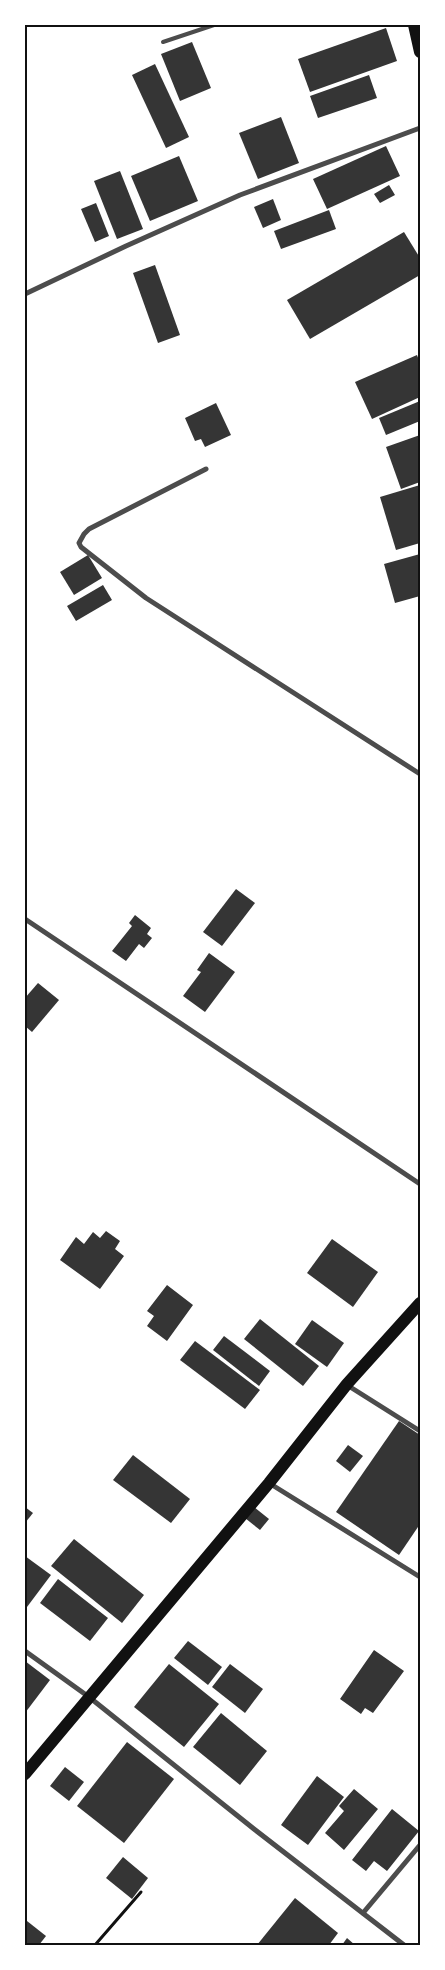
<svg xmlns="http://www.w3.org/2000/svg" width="445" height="1970" viewBox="0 0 445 1970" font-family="Manrope,sans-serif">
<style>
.building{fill:#353535}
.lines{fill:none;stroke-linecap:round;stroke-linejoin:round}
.path{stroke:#111;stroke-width:3}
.service{stroke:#4c4c4c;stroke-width:4}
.minor{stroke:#4c4c4c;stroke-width:5}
.primary{stroke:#111;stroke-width:12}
.neatline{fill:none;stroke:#111;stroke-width:2}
</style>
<rect width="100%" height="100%" fill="#fff"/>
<!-- building -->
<g class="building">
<polygon points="386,28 397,61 310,92 298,59"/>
<polygon points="192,42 211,88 180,101 161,54"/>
<polygon points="155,64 189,137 166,148 132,75"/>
<polygon points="369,75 377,98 318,118 310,96"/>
<polygon points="281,117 299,163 258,179 239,133"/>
<polygon points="386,146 400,176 327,209 313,179"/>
<polygon points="179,156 198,201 150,221 131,176"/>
<polygon points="120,171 143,229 117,239 94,181"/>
<polygon points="389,185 395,195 380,203 374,194"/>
<polygon points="273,199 281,220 263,228 254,207"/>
<polygon points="96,203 109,236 95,242 81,209"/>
<polygon points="329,210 336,229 281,249 274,231"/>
<polygon points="404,232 420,258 420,275 310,339 287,300"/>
<polygon points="155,265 180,335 158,343 133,273"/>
<polygon points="417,355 420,363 420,397 372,419 355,382"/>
<polygon points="420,401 420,421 386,435 379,418"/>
<polygon points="216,403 231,435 205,447 201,439 195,441 185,418"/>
<polygon points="420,435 420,482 401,489 386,447"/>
<polygon points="420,485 420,543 396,550 380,497"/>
<polygon points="420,554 420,596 395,603 384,564"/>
<polygon points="88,555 102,578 74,595 60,572"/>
<polygon points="103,585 112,600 76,621 67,606"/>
<polygon points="236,889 255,903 222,946 203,932"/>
<polygon points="135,915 151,928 147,934 152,938 144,948 139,944 126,961 112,951 132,926 129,923"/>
<polygon points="209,953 235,972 205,1012 183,996 201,972 197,970"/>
<polygon points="38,983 59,1000 32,1032 25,1026 25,998"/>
<polygon points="106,1231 120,1241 115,1249 124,1256 100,1289 60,1260 76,1237 84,1244 93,1232 100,1238"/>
<polygon points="332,1239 378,1272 353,1307 307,1273"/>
<polygon points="167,1285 193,1305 167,1341 147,1326 154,1316 147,1311"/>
<polygon points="260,1319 319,1366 303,1386 244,1339"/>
<polygon points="312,1320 344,1343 327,1367 295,1344"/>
<polygon points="224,1336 270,1371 259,1386 213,1350"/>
<polygon points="195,1341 260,1390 245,1409 180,1360"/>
<polygon points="399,1421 420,1435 420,1524 399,1555 336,1512"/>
<polygon points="348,1445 363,1456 350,1472 336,1461"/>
<polygon points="133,1455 190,1499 171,1523 113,1480"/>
<polygon points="25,1507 33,1513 25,1523"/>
<polygon points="254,1507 269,1519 260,1530 245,1518"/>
<polygon points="74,1539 144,1595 122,1623 51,1566"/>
<polygon points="25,1556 51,1575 27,1607 25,1605"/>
<polygon points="58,1579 108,1618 90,1641 40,1603"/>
<polygon points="188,1641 222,1667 208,1685 174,1658"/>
<polygon points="374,1650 404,1671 373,1713 365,1708 361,1714 340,1699"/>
<polygon points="25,1661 50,1680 25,1713"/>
<polygon points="169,1664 219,1704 184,1747 134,1707"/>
<polygon points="230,1664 263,1689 245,1713 212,1687"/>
<polygon points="221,1713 267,1751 240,1785 193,1747"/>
<polygon points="127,1742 174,1779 124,1843 77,1806"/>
<polygon points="65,1767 84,1782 69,1801 50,1786"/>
<polygon points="317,1776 344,1797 308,1845 281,1825"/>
<polygon points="354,1789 378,1809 344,1850 325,1833 344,1811 339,1806"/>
<polygon points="392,1809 419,1831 387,1871 374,1861 366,1871 352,1860"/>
<polygon points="123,1857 148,1878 132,1899 106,1878"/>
<polygon points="295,1898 338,1933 329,1945 257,1945"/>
<polygon points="27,1921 46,1936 39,1945 25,1945 25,1923"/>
<polygon points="347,1938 355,1945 342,1945"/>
</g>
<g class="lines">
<!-- path -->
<polyline class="path" points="95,1945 141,1892"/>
<!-- service -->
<polyline class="service" points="163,42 214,25"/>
<!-- minor -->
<g class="minor">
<polyline points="25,294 126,246 240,195 420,128"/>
<polyline points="206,469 89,529 84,534 79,543 81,547 146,598 420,774"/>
<polyline points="25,919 420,1184"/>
<polyline points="347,1385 420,1431"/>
<polyline points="269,1483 420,1577"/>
<polyline points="25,1651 89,1697 254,1829 404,1945"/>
<polyline points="363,1913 420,1845"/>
</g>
<!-- primary -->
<g class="primary">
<polyline points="414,25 420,52"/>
<polyline points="25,1774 269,1483 347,1384 420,1303"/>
</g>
</g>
<!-- border -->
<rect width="445" height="1970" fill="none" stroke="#ffffff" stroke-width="52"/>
<rect x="26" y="26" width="393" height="1918" class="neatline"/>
</svg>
